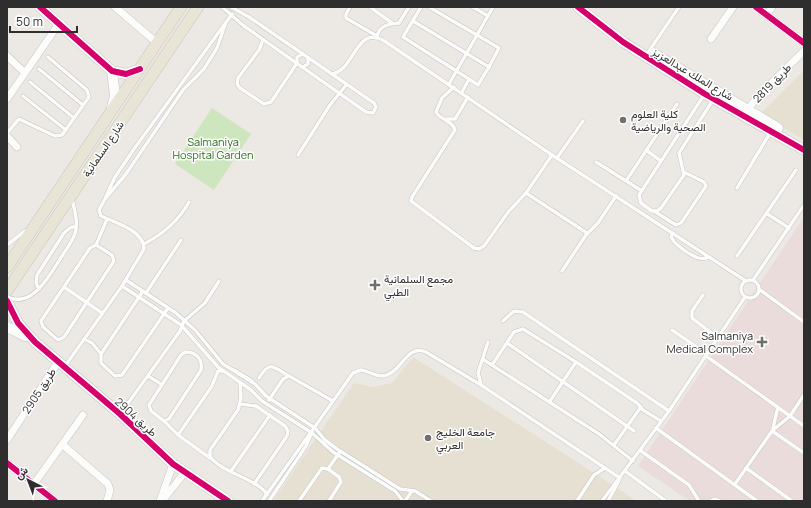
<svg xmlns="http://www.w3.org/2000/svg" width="811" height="508" viewBox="0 0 811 508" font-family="Manrope,Vazirmatn,sans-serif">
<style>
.education{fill:#e6e0d3}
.medical{fill:#e9dcdb}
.green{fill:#cee6be}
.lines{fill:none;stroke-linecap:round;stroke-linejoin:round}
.lane-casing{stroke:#c5c4c5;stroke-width:4.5}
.street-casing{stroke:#c5c4c5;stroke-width:8}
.secondary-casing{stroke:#c5c4c5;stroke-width:11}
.primary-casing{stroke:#c6c5c4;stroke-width:12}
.lane{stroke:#fcfcfb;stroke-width:3.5}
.street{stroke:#fcfcfb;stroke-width:7}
.secondary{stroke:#fcfcfb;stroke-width:10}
.primary{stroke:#e8e4d6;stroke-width:11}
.cycleway-casing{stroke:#fff;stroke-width:8}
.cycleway{stroke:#d6006c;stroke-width:6}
.poi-dot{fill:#706f6e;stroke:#fff;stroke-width:1.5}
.labels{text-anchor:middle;stroke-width:3;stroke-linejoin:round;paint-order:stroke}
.street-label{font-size:11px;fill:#2e2e2e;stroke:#fff}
.poi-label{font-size:11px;fill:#2e2e2e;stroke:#fff;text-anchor:start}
.park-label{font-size:11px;fill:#2c6e1b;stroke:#fff}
</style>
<rect width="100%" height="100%" fill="#ece8e4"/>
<!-- education -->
<g class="education">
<polygon points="804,70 804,140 760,114"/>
<polygon points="413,357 619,489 636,501 273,501 354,383 372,387 392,383"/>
</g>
<!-- medical -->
<polygon class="medical" points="804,217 804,501 690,501 638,466"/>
<!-- green -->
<polygon class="green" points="212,108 251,134 214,190 175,164"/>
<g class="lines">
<!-- lane casing -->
<g class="lane-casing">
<g id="lane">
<polyline points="222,7 244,26 366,112 373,113 376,107 374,103 249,17 231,7"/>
<path d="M350 7 346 14V18L377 36C380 25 389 24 399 23L409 7"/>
<polyline points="370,7 392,23"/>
<polyline points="421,7 403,37 469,79 462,92"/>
<polyline points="473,7 488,16"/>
<polyline points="413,21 489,67 499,48 429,7"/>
<polyline points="263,40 259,50 238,78 237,84 240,88 264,104 271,102 297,63 297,57 303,54"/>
<polyline points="649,51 679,7"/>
<polyline points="303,67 308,64 308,58"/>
<polyline points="39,69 83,105"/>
<path d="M332 74C356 69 355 26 383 40L552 155 746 281"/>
<polyline points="469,79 478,85 489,67"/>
<polyline points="30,82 74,118"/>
<polyline points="449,84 493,7"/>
<path d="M454 87 442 98 436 112C440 120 453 121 455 130L412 197 411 201 474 248 479 249 484 246 509 211 526 193 552 155"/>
<polyline points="704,95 639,195 641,203 652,211 657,211 661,208 684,175 679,153 713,100"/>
<polyline points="23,96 66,130"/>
<polyline points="446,119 455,119 468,97"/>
<polyline points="7,133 19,119 55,136 62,135 89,97 87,90 48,57"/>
<polyline points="646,150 661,161"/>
<polyline points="298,155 330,105 347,84"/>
<polyline points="557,158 583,121"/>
<polyline points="596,162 642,191"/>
<polyline points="626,181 677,104"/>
<polyline points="737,188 770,133"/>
<polyline points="526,193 587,233"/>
<polyline points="106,196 115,177 134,149 232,14"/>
<polyline points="654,211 676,225 681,223 706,186 704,182 684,172"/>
<polyline points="766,213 789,228"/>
<path d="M673 233 671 237C675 245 699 264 708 257"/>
<path d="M144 244C163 234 178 222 189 202"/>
<polyline points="7,245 25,231"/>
<polygon points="96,245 112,255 114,261 64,337 58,340 43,327 41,321 90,248"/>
<polyline points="96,245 107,219"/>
<polyline points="737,256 796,170"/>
<polyline points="562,271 586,235 598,223 616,196"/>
<circle cx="750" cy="289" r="9"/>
<polyline points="126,280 176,313 195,330 223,364 255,384 266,396 315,428 325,440 337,449 400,489 415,491 431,501"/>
<polyline points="753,280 804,205"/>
<polyline points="122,286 181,325 218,367 251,390 262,401 312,433 333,452 395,491 403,501"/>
<polyline points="64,287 102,313"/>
<polyline points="39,289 36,283 37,275 64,233 70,228 76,226"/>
<polyline points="760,290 804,322"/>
<polyline points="143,291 101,354 101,363 115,376 122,375 168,308"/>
<polyline points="146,293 181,240"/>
<polyline points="703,295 692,311 692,318 718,338"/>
<path d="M8 297C33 309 51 273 62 256 67 248 75 239 76 229 78 220 74 208 72 199"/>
<polyline points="503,321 514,311 523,312 669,411"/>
<polyline points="672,330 707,354"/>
<polyline points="84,339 92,343 101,354"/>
<polyline points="507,343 634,431"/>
<path d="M185 352C196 352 203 359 201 370L169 419 164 421 151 411 149 405 181 355Z"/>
<polyline points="706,356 804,426"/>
<polyline points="484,360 599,434 633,461"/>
<polyline points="492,365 514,332 523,329 576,362 637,403 643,410 661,421"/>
<path d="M65 366 122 286 144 249C144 230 115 223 101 216L99 210 105 199 126 174 183 90 204 69 217 48 225 25"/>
<polyline points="234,370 252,381"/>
<polyline points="148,376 161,384"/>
<path d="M259 378C270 360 273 367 289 376"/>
<path d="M240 382 241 398 238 410 210 450V456C219 472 261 480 267 495"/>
<polyline points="481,384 478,373 488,342"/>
<polyline points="269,400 283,379 289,376 333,401"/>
<polyline points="550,401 576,362"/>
<polyline points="240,404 256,406 285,426 288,431 287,436 254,484"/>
<polyline points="121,413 180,331 184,321 205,303 219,281"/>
<polyline points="164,421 178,435 210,458"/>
<polyline points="656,428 757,501"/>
<polyline points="773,428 778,407"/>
<polyline points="772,431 804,453"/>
<polyline points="178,435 212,386 218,371 223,371"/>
<polyline points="614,445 641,407"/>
<polyline points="641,451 689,485 699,501"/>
<polyline points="746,468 792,501"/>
<polyline points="328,469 339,477 341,482 329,501"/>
<polyline points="231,471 270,415"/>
<polyline points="625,471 666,501"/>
<polyline points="735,484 772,431 790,416 804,395"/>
<path d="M262 501 353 373 361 370C368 371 375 376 382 376 402 374 406 343 426 352L481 385 620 478"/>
<polyline points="269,501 306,446 311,434"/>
<polyline points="299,501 322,468 328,469 339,453"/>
<polyline points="405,501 412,491"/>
<polyline points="577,501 594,475 605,468"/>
<polyline points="602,501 669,411 745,297"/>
<polyline points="608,501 619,481"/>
<polyline points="710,501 715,499 720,501"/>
</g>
</g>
<!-- street casing -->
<g class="street-casing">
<g id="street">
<polyline points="115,7 156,42"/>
<polyline points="756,7 804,43"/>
<polyline points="767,14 772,7"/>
<polyline points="711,39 733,7"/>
<polyline points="7,56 24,72"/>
<polyline points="7,99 58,25"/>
<polyline points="745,113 760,94 804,51"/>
<polyline points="7,136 17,147"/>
<polyline points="7,440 58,362"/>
<polyline points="63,445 108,484 110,490 107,501"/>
<polyline points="7,463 55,501"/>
<polyline points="34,484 83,415"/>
<polyline points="160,501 173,464"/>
<polyline points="162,501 185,472"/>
</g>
</g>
<!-- secondary casing -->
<g class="secondary-casing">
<g id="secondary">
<polyline points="40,7 112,71 126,74 140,69"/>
<polyline points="578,7 623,42 705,94 804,150"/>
<polyline points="653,53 778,128"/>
<polyline points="112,71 115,96 112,108"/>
<polyline points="7,301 18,323 35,342 120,414 173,464 228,501"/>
<polyline points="7,327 25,336"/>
</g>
</g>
<!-- primary casing -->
<g class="primary-casing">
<g id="primary">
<polyline points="7,267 181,7"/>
<polyline points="7,291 198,7"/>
</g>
</g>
<!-- lane -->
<use href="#lane" class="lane"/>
<!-- street -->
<use href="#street" class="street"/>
<!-- secondary -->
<use href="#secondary" class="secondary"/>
<!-- primary -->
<use href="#primary" class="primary"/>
<!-- cycleway casing -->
<g class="cycleway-casing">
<g id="cycleway">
<polyline points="40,7 112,71 126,74 140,69"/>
<polyline points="578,7 623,42 705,94 804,150"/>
<polyline points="756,7 804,43"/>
<polyline points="7,301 18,323 35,342 120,414 173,464 228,501"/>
<polyline points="7,463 55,501"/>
</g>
</g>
<!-- cycleway -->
<use href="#cycleway" class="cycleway"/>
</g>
<!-- markers -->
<g class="poi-dot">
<circle cx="623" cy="120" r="4"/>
<path d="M373 279h4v4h4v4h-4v4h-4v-4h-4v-4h4z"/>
<path d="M760 336h4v4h4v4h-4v4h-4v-4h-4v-4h4z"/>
<circle cx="428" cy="438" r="4"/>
</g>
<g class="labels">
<!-- street labels -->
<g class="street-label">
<text transform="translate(693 74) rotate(31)" y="4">شارع الملك عبدالعزيز</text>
<text transform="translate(772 83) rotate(-46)" y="4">طريق 2819</text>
<text transform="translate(103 149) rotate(-56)" y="4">شارع السلمانية</text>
<text transform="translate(39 391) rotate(-57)" y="4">طريق 2905</text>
<text transform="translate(136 417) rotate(42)" y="4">طريق 2904</text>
</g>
<!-- poi labels -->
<g class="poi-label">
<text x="631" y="118">كلية العلوم<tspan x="631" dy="13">الصحية والرياضية</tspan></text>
<text x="384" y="283">مجمع السلمانية<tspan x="384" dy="13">الطبي</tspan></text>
<text x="753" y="340" text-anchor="end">Salmaniya<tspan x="753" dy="13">Medical Complex</tspan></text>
<text x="436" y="436">جامعة الخليج<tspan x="436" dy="13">العربي</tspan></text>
</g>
<!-- park labels -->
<g class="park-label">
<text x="213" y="146">Salmaniya<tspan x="213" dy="13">Hospital Garden</tspan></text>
</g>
</g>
<!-- border -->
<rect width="811" height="508" fill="none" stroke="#2e2e2e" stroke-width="16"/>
<!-- north arrow -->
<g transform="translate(28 480) rotate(318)" stroke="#ffffff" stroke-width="3" paint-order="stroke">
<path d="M0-3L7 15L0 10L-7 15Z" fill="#2e2e2e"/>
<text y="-6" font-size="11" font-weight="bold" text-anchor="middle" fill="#2e2e2e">ش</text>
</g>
<!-- scale -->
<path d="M10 26v6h67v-6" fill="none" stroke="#2e2e2e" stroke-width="2"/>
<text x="16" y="26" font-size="12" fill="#2e2e2e" stroke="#ffffff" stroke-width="3" paint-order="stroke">50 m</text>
</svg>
